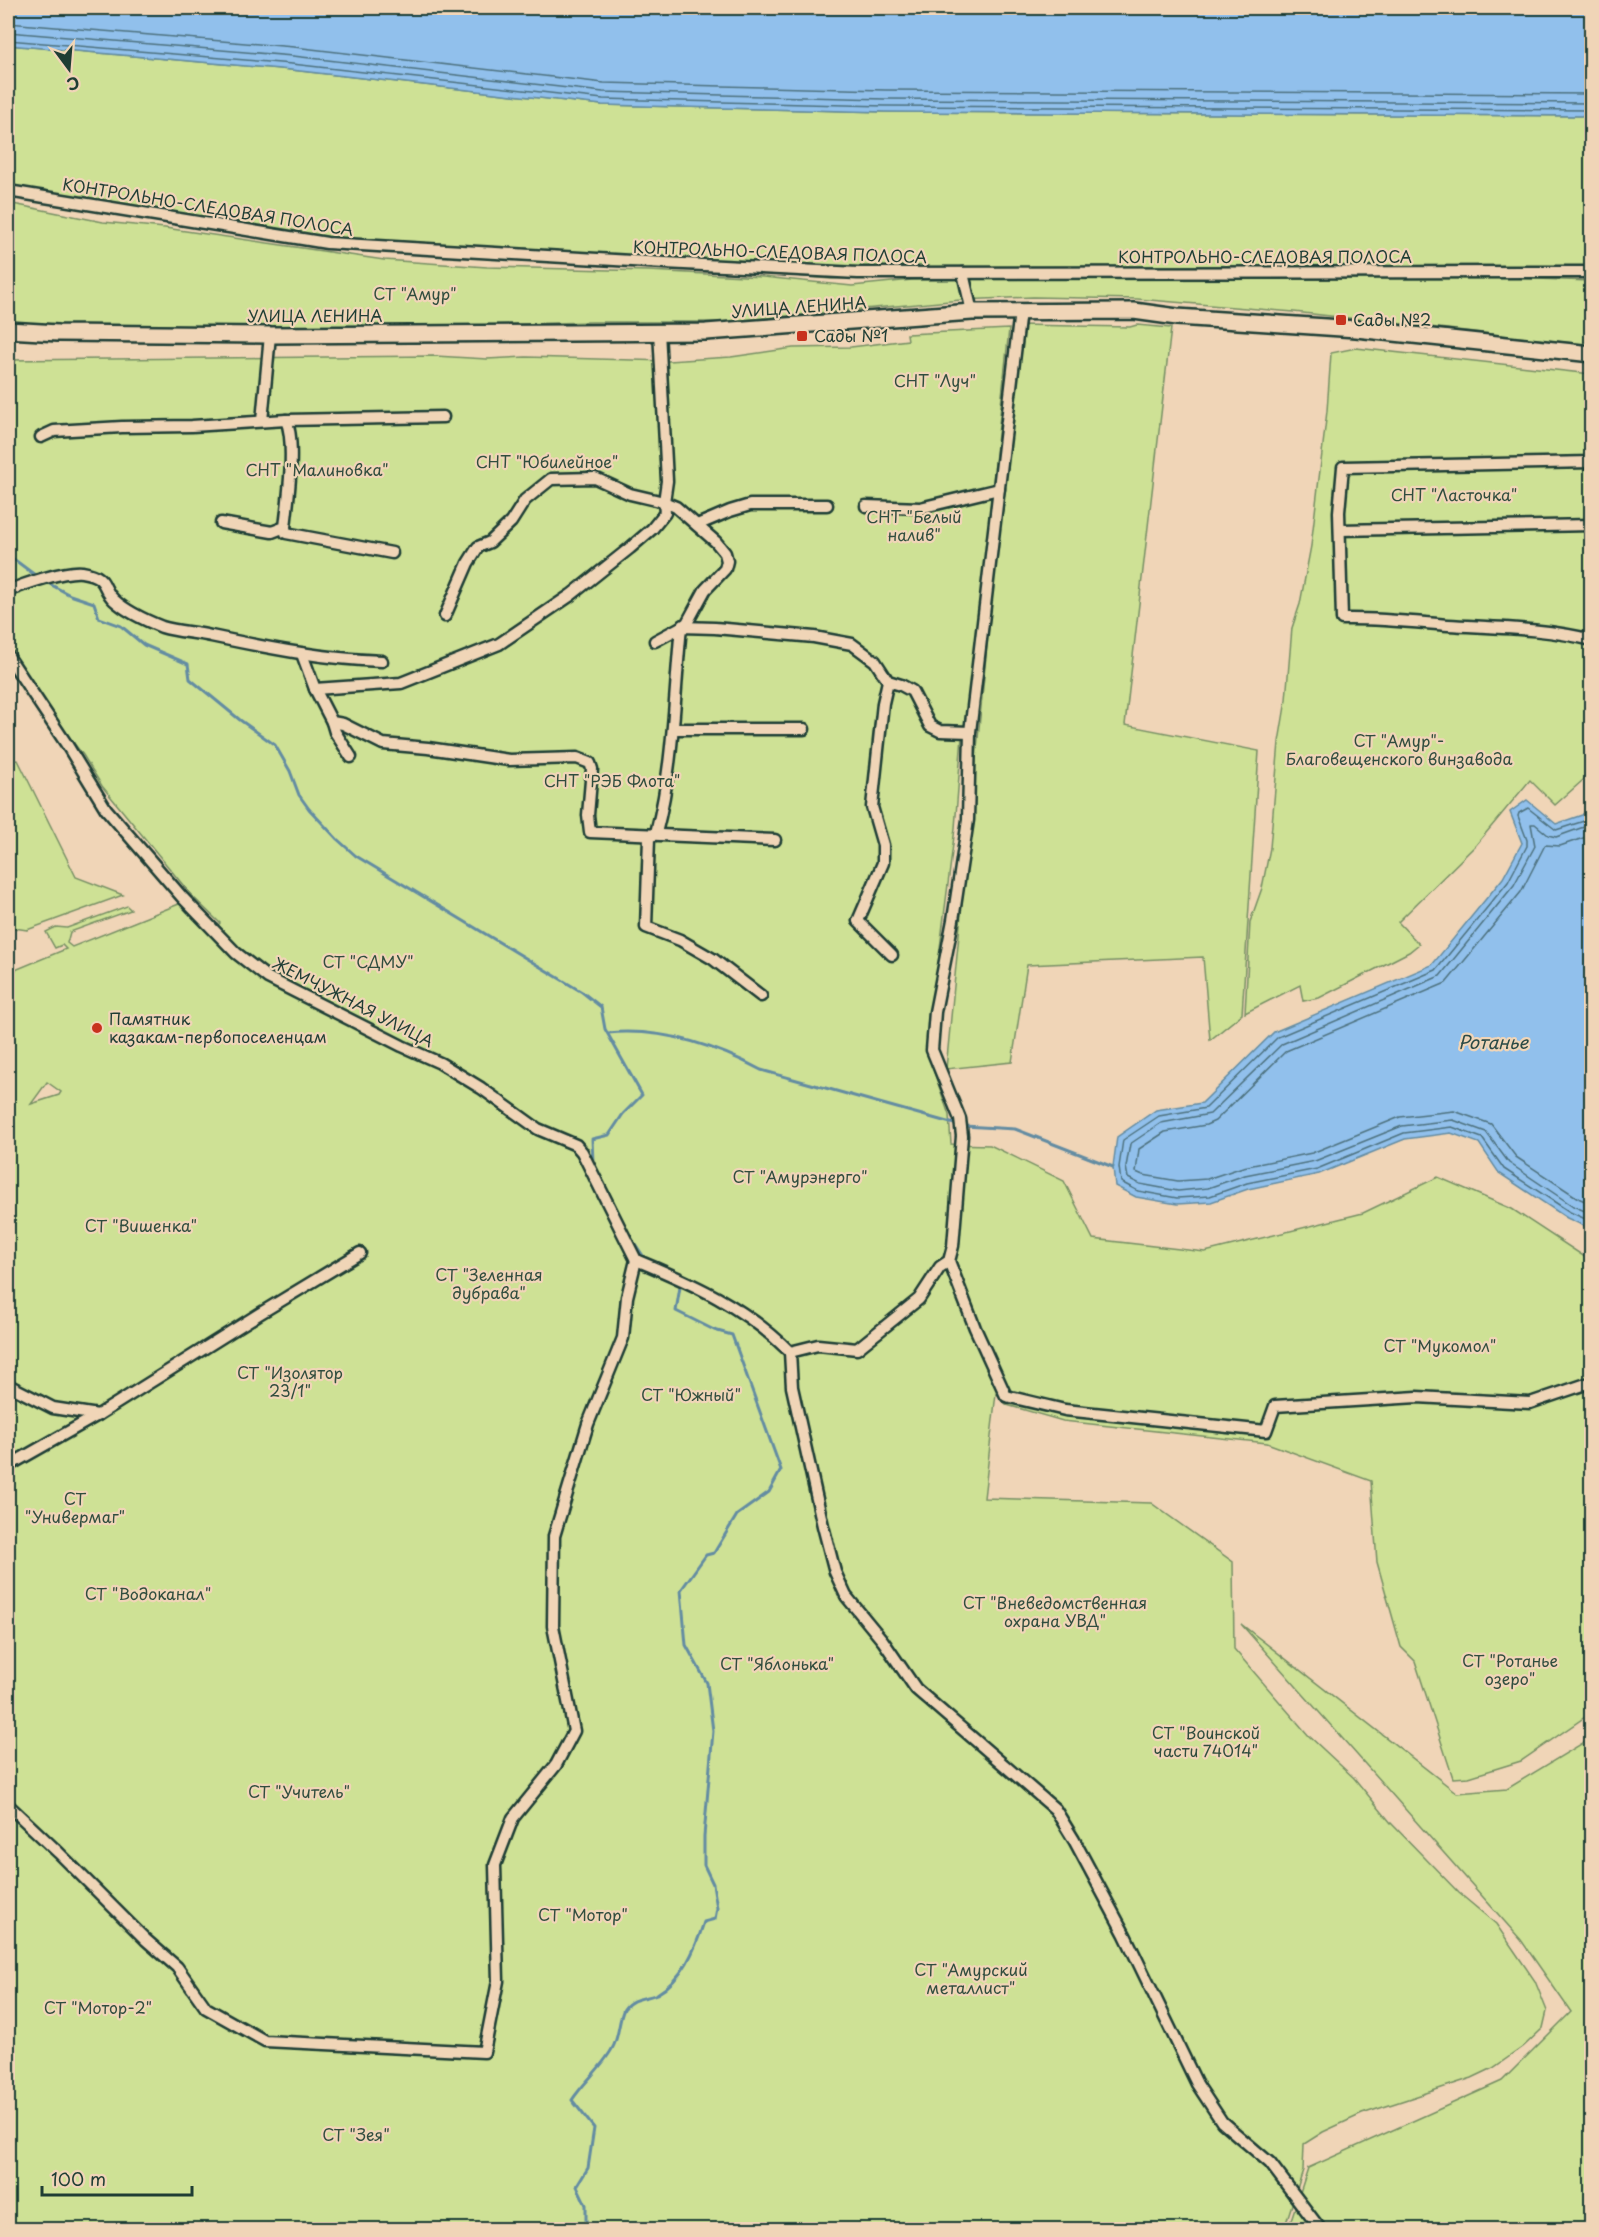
<svg xmlns="http://www.w3.org/2000/svg" width="1599" height="2237" viewBox="0 0 1599 2237" font-family="'Playpen Sans',sans-serif">
<style>
.green{fill:#cee195;stroke:#768f64;stroke-width:1.5;fill-rule:evenodd}
.water{fill:#91c0ec;stroke:#638ca2;stroke-width:1.5}
.lines{fill:none;stroke-linecap:round;stroke-linejoin:round}
.shore{stroke:#4d717e;stroke-width:1.5}
.stream{stroke:#638ca2;stroke-width:3}
.street-casing{stroke:#1f3d34;stroke-width:15}
.secondary-casing{stroke:#1f3d34;stroke-width:20}
.street{stroke:#f0d5b7;stroke-width:10}
.secondary{stroke:#f0d5b7;stroke-width:15}
.poi-dot{fill:#c8321e;stroke:#f0d5b7;stroke-width:2}
.labels{text-anchor:middle;stroke-width:4.5;stroke-linejoin:round;paint-order:stroke}
.street-label{font-size:16px;fill:#1f3d34;stroke:#f0d5b7}
.park-label{font-size:16px;fill:#304d3e;stroke:#f0d5b7}
.poi-label{font-size:16px;fill:#1f3d34;stroke:#f0d5b7;text-anchor:start}
.water-label{font-size:18px;font-style:italic;fill:#2a4a46;stroke:#f0d5b7}
</style>
<rect width="100%" height="100%" fill="#f0d5b7"/>
<filter id="ink" filterUnits="userSpaceOnUse"><feTurbulence type="fractalNoise" baseFrequency=".0167" numOctaves="2"/><feDisplacementMap in="SourceGraphic" scale="12" xChannelSelector="R" yChannelSelector="G"/><feConvolveMatrix kernelMatrix="1 2 1 2 8 2 1 2 1" color-interpolation-filters="sRGB"/></filter>
<g filter="url(#ink)">
<!-- green -->
<g class="green">
<polygon points="8,45 291,70 602,105 885,112 1591,116 1591,267 958,275 831,279 735,271 302,240 8,193"/>
<polygon points="8,203 103,222 165,228 384,260 487,267 649,271 763,277 852,286 912,280 1402,274 1591,281 1591,345 1294,312 1137,299 1033,297 961,300 721,322 591,322 384,328 328,326 197,328 8,326"/>
<polygon points="1018,325 1130,327 1137,325 1171,328 1125,725 1259,751 1242,1014 1210,1040 1203,957 1027,965 1012,1062 946,1069"/>
<path d="M1009 329 969 712 962 736 955 828 927 1052 949 1115 951 1144 990 1145 1064 1181 1093 1239 1205 1252 1363 1213 1438 1177 1512 1209 1591 1261V1715H1588L1521 1761 1469 1777 1453 1778 1415 1661 1401 1647 1377 1562 1371 1481 1267 1443 1063 1421 1007 1405 996 1393 984 1498 1151 1503 1233 1562 1234 1649 1309 1736 1354 1778 1391 1823 1459 1893 1496 1924 1535 1981 1547 2011 1543 2028 1523 2047 1493 2068 1472 2078 1362 2114 1323 2132 1304 2144 1303 2170 1284 2229H8V973L66 949 62 945 55 948 46 932 56 927 67 928 127 906 131 910 70 932 67 943 72 947 184 902 211 932 220 923 192 896 102 786 83 755 45 706 8 648V360L435 356 487 359 526 357 668 361 731 357 793 348 851 347 908 340 907 334ZM47 1082 61 1092 59 1095 31 1104Z"/>
<polygon points="1356,348 1591,374 1591,773 1555,805 1530,780 1476,845 1398,922 1419,944 1409,952 1319,998 1303,1001 1300,985 1245,1013 1250,922 1262,888 1270,848 1279,742 1286,700 1292,628 1300,604 1311,546 1327,411 1331,353"/>
<polygon points="18,760 76,877 123,895 27,930 8,927 8,761"/>
<polygon points="1241,1624 1457,1793 1507,1789 1591,1738 1591,2229 1288,2229 1308,2168 1502,2081 1571,2012 1521,1940"/>
</g>
<!-- water -->
<g class="water">
<polygon points="8,8 1591,8 1591,116 885,112 602,105 291,70 8,45"/>
<polygon points="1527,800 1556,824 1582,815 1591,806 1591,1229 1567,1218 1499,1173 1479,1143 1451,1133 1405,1139 1319,1174 1248,1189 1211,1202 1177,1204 1136,1197 1115,1186 1113,1167 1117,1137 1156,1110 1202,1103 1274,1032 1432,965 1503,878 1522,843 1510,812"/>
</g>
<g class="lines">
<!-- shore -->
<g class="shore">
<polyline points="8,23 294,47 604,83 885,90 1592,94"/>
<polyline points="8,32 293,56 603,92 885,99 1592,103"/>
<polyline points="8,40 292,64 603,99 885,106 1592,110"/>
<polyline points="1592,814 1584,821 1556,830 1528,808 1519,813 1518,816 1527,840 1527,846 1508,882 1436,970 1278,1037 1206,1108 1159,1116 1123,1140 1119,1167 1121,1182 1138,1191 1177,1198 1210,1196 1247,1183 1317,1169 1404,1133 1452,1127 1482,1138 1504,1169 1570,1212 1592,1222"/>
<polyline points="1592,824 1556,837 1548,835 1535,824 1531,824 1535,846 1514,885 1440,976 1282,1044 1210,1114 1161,1123 1130,1144 1126,1167 1128,1178 1140,1184 1178,1191 1208,1188 1245,1175 1315,1161 1402,1126 1453,1120 1486,1132 1509,1163 1573,1206 1592,1214"/>
<polyline points="1592,835 1560,846 1545,845 1521,892 1446,983 1286,1051 1215,1121 1206,1125 1165,1132 1139,1149 1136,1172 1143,1175 1178,1181 1207,1179 1243,1167 1312,1153 1400,1117 1454,1111 1491,1124 1516,1157 1578,1198 1592,1204"/>
</g>
<!-- stream -->
<g class="stream">
<polyline points="8,555 39,578"/>
<polyline points="44,581 70,595 94,603 99,618 121,626 144,645 188,664 190,679 240,720 275,745 290,771 299,795 309,809 337,839 356,856 582,992 601,1007 605,1029 642,1095 623,1114 609,1135 592,1139 593,1162"/>
<path d="M608 1033C661 1028 714 1045 761 1070L958 1125"/>
<polyline points="964,1126 1015,1129 1113,1167"/>
<polyline points="629,1235 646,1260"/>
<path d="M586 2230V2205L577 2186 588 2168 594 2128 572 2100C585 2080 605 2065 614 2045 619 2034 619 2019 624 2009 632 1997 646 1999 657 1994 683 1979 695 1950 704 1922L715 1919 717 1908 713 1884 704 1865V1836L713 1731 707 1683 686 1645 681 1590 706 1555 714 1553 737 1515 769 1492 781 1470 732 1335 714 1330 676 1311 681 1281"/>
</g>
<!-- street casing -->
<g class="street-casing">
<g id="street">
<polyline points="8,191 327,243 665,263 858,273 1592,272"/>
<polyline points="963,273 972,312"/>
<polyline points="262,421 270,335"/>
<polyline points="41,437 54,431 122,427 192,426 286,420 443,417"/>
<path d="M1592 462 1343 467 1339 512 1342 619C1378 618 1412 622 1448 625 1496 628 1545 628 1592 640"/>
<polyline points="866,506 920,508 999,489"/>
<path d="M221 523 272 532 285 527C288 501 296 442 286 420"/>
<polyline points="697,525 730,511 750,505 827,505"/>
<polyline points="285,527 286,533 392,553"/>
<polyline points="1340,530 1592,525"/>
<path d="M8 591C24 584 65 570 82 572 110 577 100 587 114 600 126 611 147 621 162 627 178 632 195 632 211 636 268 648 323 659 382 661"/>
<polyline points="445,616 468,563 478,547 490,542 511,522 525,500 551,479 595,478 630,494 664,502 667,481 659,331"/>
<polyline points="655,641 681,627 715,628 814,637 852,644 875,661 888,681 901,685 912,691 930,726 940,731 970,732"/>
<path d="M302 654 315 689 401 683 499 644 571 595 630 548 652 529 665 513 664 502 676 507 716 542 725 553 727 561 725 569 705 590 687 623 681 627C674 697 674 764 656 833L649 838 646 927 680 940 713 959 761 996"/>
<polyline points="8,656 67,745 106,809 182,897 236,953 268,978 402,1046 440,1063 481,1088 538,1129 576,1145 582,1152 636,1260"/>
<polyline points="888,681 883,703 872,807 883,845 883,863 858,921 892,955"/>
<polyline points="315,689 332,722 343,724 383,744 428,748 509,760 577,758 590,763 592,769 588,815 590,832 775,840"/>
<polyline points="332,722 335,732 351,757"/>
<polyline points="674,729 804,729"/>
<path d="M636 1260C694 1284 745 1307 790 1352L792 1387 823 1526 835 1572 846 1596 883 1641 916 1689 1055 1809 1074 1840 1125 1935 1197 2084 1222 2122 1270 2163 1321 2230"/>
<polyline points="949,1261 975,1328 1006,1396 1065,1410 1266,1431 1275,1406 1417,1397 1530,1403 1592,1382"/>
<polyline points="790,1352 818,1345 857,1349 919,1299 940,1267 949,1261 953,1246 962,1136 960,1119 932,1050 935,1012 953,920 968,820 970,732 1020,311"/>
<polyline points="8,1385 53,1408 98,1415"/>
<polyline points="8,1466 98,1415 259,1314 360,1253"/>
<polyline points="8,1805 59,1853 146,1940 177,1967 206,2008 265,2041 484,2052 498,1981 495,1865 513,1818 556,1765 574,1731 553,1626 554,1536 588,1424 623,1338 627,1297 636,1260"/>
</g>
</g>
<!-- secondary casing -->
<g class="secondary-casing">
<polyline id="secondary" points="8,330 58,333 270,335 706,332 972,312 1134,311 1177,317 1356,329 1592,354"/>
</g>
<!-- street -->
<use href="#street" class="street"/>
<!-- secondary -->
<use href="#secondary" class="secondary"/>
</g>
</g>
<!-- markers -->
<g class="poi-dot">
<rect x="1335" y="314" width="12" height="12" rx="3"/>
<rect x="796" y="330" width="12" height="12" rx="3"/>
<circle cx="97" cy="1028" r="6"/>
</g>
<g class="labels">
<!-- street labels -->
<g class="street-label">
<text transform="translate(208 207) rotate(9)" y="6">КОНТРОЛЬНО-СЛЕДОВАЯ ПОЛОСА</text>
<text transform="translate(780 252) rotate(2)" y="6">КОНТРОЛЬНО-СЛЕДОВАЯ ПОЛОСА</text>
<text x="1265" y="263">КОНТРОЛЬНО-СЛЕДОВАЯ ПОЛОСА</text>
<text transform="translate(799 307) rotate(-4)" y="6">УЛИЦА ЛЕНИНА</text>
<text x="315" y="322">УЛИЦА ЛЕНИНА</text>
<text transform="translate(353 1002) rotate(27)" y="6">ЖЕМЧУЖНАЯ УЛИЦА</text>
</g>
<!-- park labels -->
<g class="park-label">
<text x="415" y="300">СТ "Амур"</text>
<text x="935" y="387">СНТ "Луч"</text>
<text x="547" y="468">СНТ "Юбилейное"</text>
<text x="317" y="476">СНТ "Малиновка"</text>
<text x="1454" y="501">СНТ "Ласточка"</text>
<text x="914" y="523">СНТ "Белый<tspan x="914" dy="18">налив"</tspan></text>
<text x="1399" y="747">СТ "Амур"-<tspan x="1399" dy="18">Благовещенского винзавода</tspan></text>
<text x="612" y="787">СНТ "РЭБ Флота"</text>
<text x="368" y="968">СТ "СДМУ"</text>
<text x="800" y="1183">СТ "Амурэнерго"</text>
<text x="141" y="1232">СТ "Вишенка"</text>
<text x="489" y="1281">СТ "Зеленная<tspan x="489" dy="18">дубрава"</tspan></text>
<text x="1440" y="1352">СТ "Мукомол"</text>
<text x="290" y="1379">СТ "Изолятор<tspan x="290" dy="18">23/1"</tspan></text>
<text x="691" y="1401">СТ "Южный"</text>
<text x="75" y="1505">СТ<tspan x="75" dy="18">"Универмаг"</tspan></text>
<text x="148" y="1600">СТ "Водоканал"</text>
<text x="1055" y="1609">СТ "Вневедомственная<tspan x="1055" dy="18">охрана УВД"</tspan></text>
<text x="1510" y="1667">СТ "Ротанье<tspan x="1510" dy="18">озеро"</tspan></text>
<text x="777" y="1670">СТ "Яблонька"</text>
<text x="1206" y="1739">СТ "Воинской<tspan x="1206" dy="18">части 74014"</tspan></text>
<text x="299" y="1798">СТ "Учитель"</text>
<text x="583" y="1921">СТ "Мотор"</text>
<text x="971" y="1976">СТ "Амурский<tspan x="971" dy="18">металлист"</tspan></text>
<text x="98" y="2014">СТ "Мотор-2"</text>
<text x="356" y="2141">СТ "Зея"</text>
</g>
<!-- poi labels -->
<g class="poi-label">
<text x="1353" y="326">Сады №2</text>
<text x="814" y="342">Сады №1</text>
<text x="109" y="1025">Памятник<tspan x="109" dy="18">казакам-первопоселенцам</tspan></text>
</g>
<!-- water labels -->
<g class="water-label">
<text x="1493" y="1049">Ротанье</text>
</g>
</g>
<!-- margin -->
<rect width="1599" height="2237" fill="none" stroke="#f0d5b7" stroke-width="30"/>
<rect x="15" y="15" width="1569" height="2207" fill="none" stroke="#1f3d34" stroke-width="2" filter="url(#ink)"/>
<!-- north arrow -->
<g transform="translate(69 69) rotate(164)" stroke="#f0d5b7" stroke-width="4.5" paint-order="stroke">
<path d="M0-4.5L10 22L0 15L-10 22Z" fill="#1f3d34"/>
<text y="-9" font-size="16" font-weight="bold" text-anchor="middle" fill="#1f3d34">С</text>
</g>
<!-- scale -->
<path d="M42 2186v9h150v-9" fill="none" stroke="#1f3d34" stroke-width="3"/>
<text x="51" y="2186" font-size="18" fill="#1f3d34" stroke="#f0d5b7" stroke-width="4.5" paint-order="stroke">100 m</text>
</svg>
